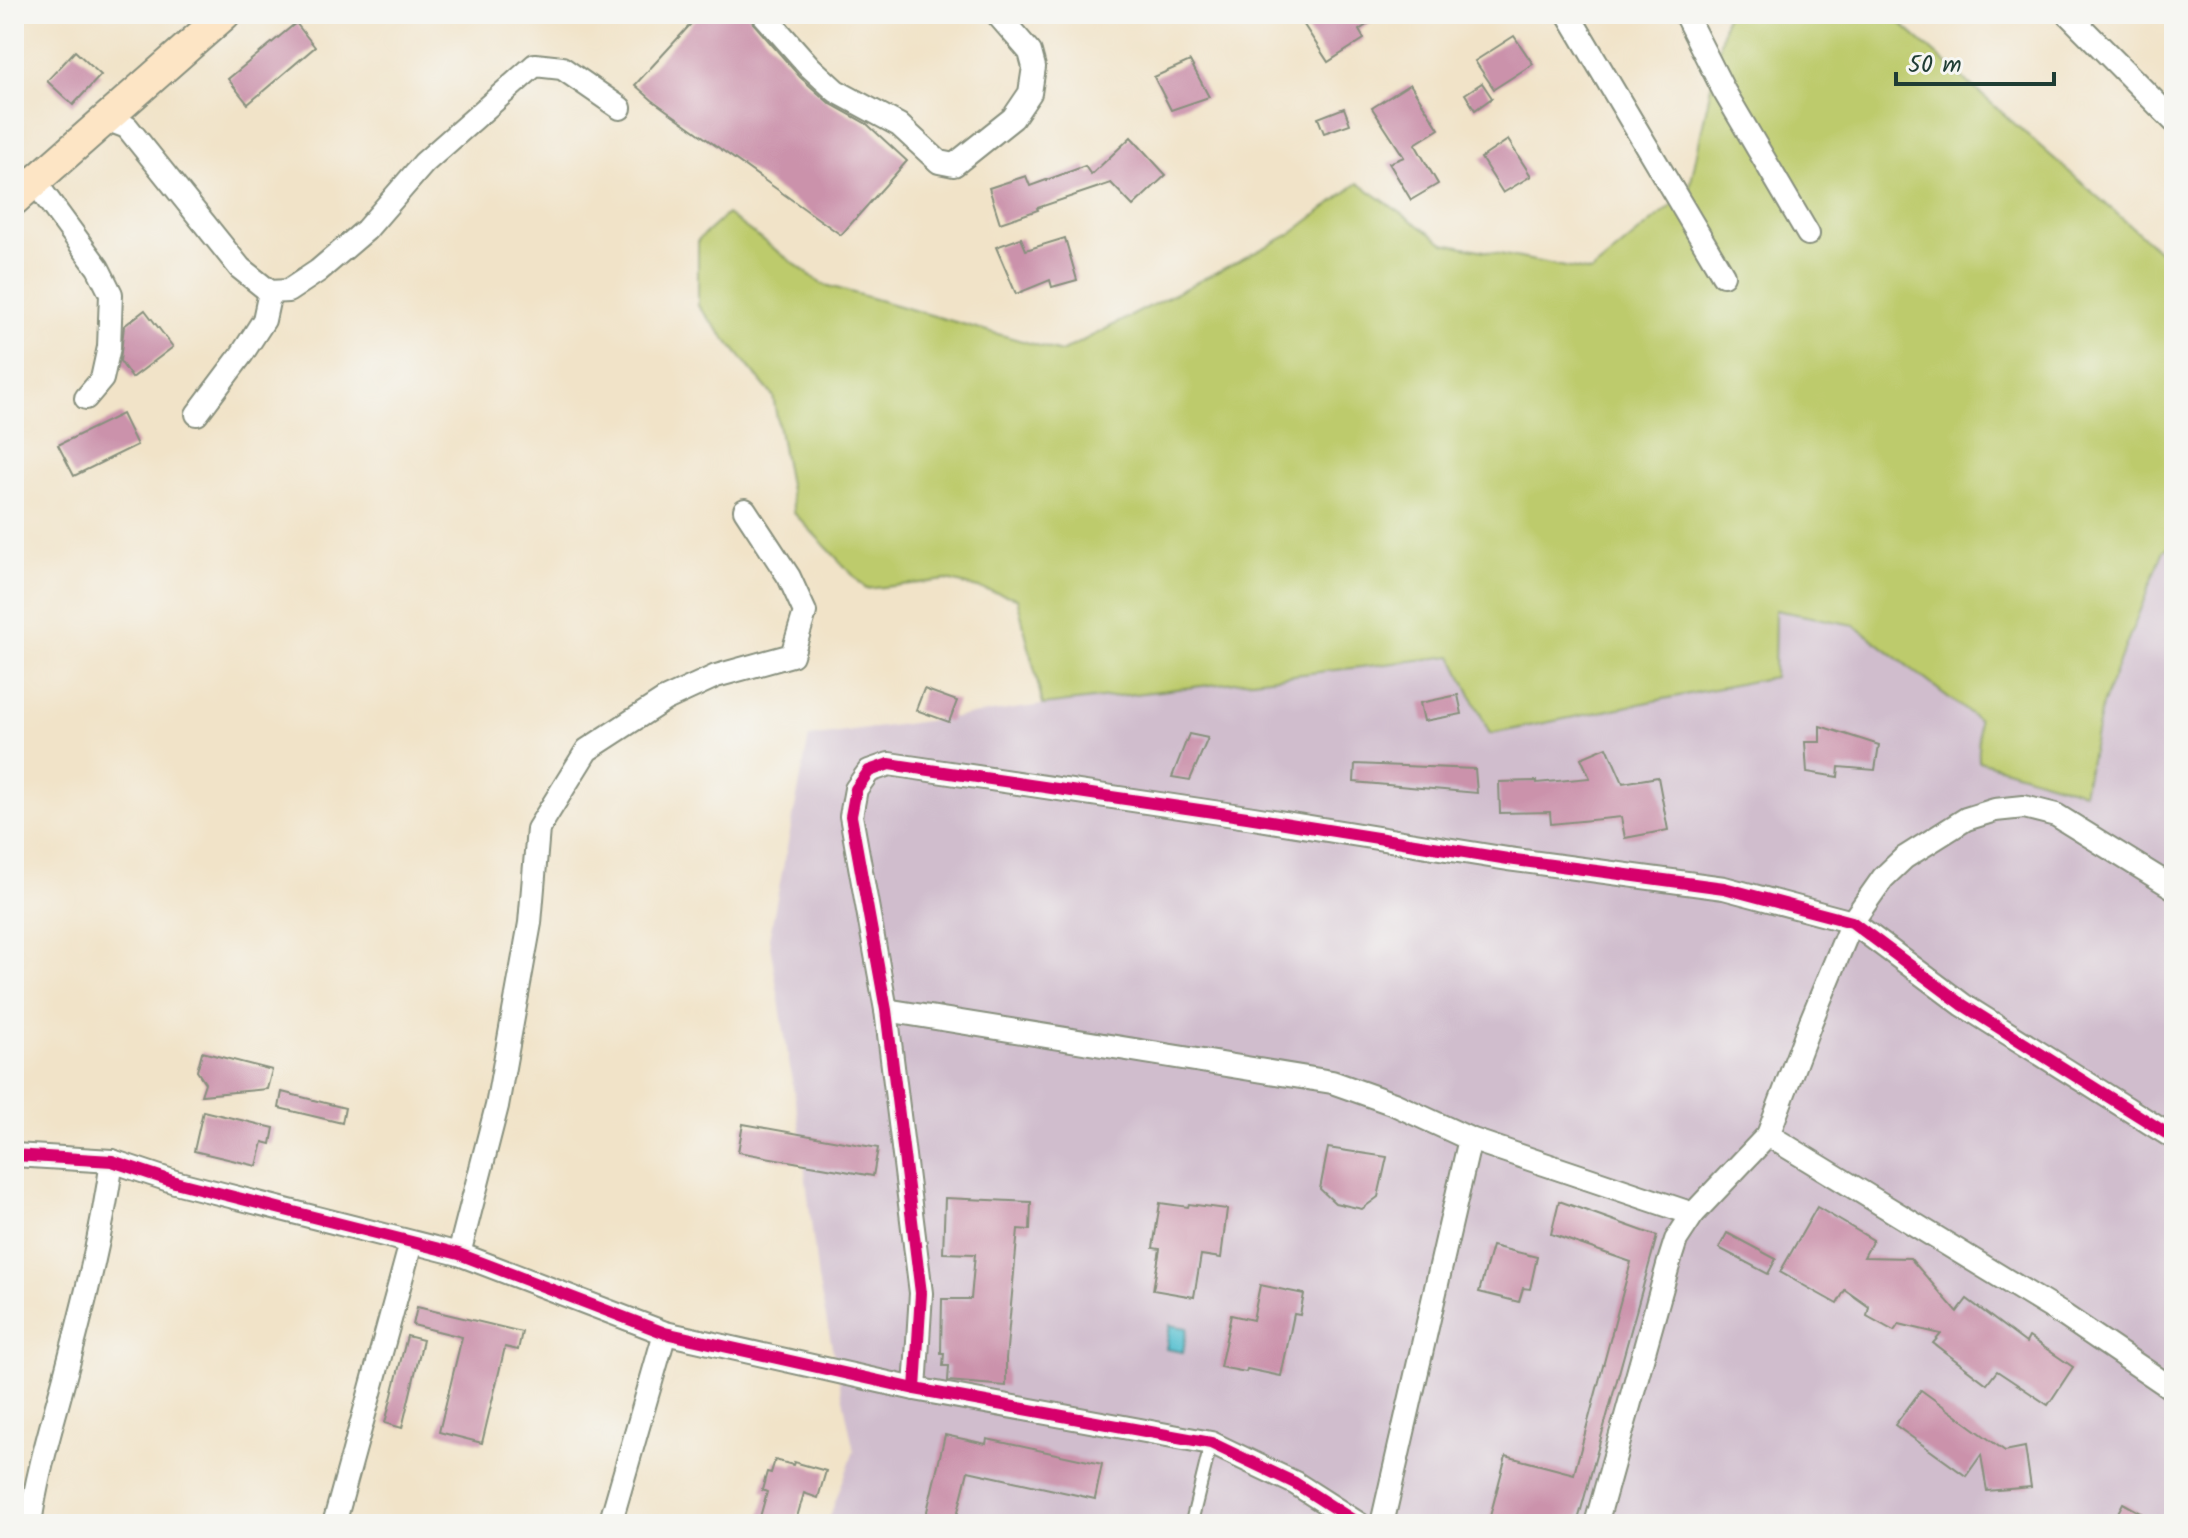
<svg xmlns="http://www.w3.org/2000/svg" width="2188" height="1538" viewBox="0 0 2188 1538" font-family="Kalam,sans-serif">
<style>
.industrial{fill:#d0bdcd}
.green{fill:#bdcb6c;stroke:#6e8450;stroke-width:2}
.water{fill:#54bfd0;stroke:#3a7e82;stroke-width:2}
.building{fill:#cb92ab}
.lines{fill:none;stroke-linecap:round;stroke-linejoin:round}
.lane-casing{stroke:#88907e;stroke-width:15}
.street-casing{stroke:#88907e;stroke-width:26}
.secondary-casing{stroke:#88907e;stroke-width:34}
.lane{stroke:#fff;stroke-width:11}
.street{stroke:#fff;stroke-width:22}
.secondary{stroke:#fde5c5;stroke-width:30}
.cycleway-casing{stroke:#f6f6f2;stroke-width:17}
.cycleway{stroke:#d6006c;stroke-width:12}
</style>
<rect width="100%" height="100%" fill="#f6f6f2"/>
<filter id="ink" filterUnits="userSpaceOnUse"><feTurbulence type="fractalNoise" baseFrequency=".0125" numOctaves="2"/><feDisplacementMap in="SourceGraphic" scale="16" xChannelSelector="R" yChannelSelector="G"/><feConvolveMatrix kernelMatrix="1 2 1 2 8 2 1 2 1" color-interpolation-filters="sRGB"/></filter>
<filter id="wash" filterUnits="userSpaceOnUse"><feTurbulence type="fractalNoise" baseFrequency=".006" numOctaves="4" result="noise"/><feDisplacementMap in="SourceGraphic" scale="32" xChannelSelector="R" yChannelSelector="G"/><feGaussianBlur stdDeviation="1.8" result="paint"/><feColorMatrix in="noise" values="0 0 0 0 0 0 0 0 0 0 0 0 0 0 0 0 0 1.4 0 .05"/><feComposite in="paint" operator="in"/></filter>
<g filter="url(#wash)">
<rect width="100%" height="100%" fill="#f1e3c8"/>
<!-- industrial -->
<polygon class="industrial" points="2174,545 2174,1524 827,1524 854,1451 818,1280 800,1130 769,938 809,737 1043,705 1453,656 1774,610 1854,625 1978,720 2083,791 2102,705 2164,550"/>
<!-- green -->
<polygon class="green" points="1726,14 1890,14 2174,264 2174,545 2164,550 2102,705 2083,792 1979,761 1978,720 1854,625 1775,610 1774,677 1490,734 1452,656 1043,705 1017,598 947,580 866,589 794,513 773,396 698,306 698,240 727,214 822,284 1061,352 1291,234 1358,183 1444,243 1591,272 1689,191"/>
<!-- water -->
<polygon class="water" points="1170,1325 1187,1328 1183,1352 1166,1349"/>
<g id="blocks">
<!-- building -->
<g class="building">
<polygon points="700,14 749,14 753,23 800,77 829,103 867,124 907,161 841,235 652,100 635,85"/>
<polygon points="1320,14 1383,14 1359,30 1364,39 1328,62 1304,25"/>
<polygon points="296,23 315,47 248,104 228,79"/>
<polygon points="1514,36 1533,64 1494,89 1475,61"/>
<polygon points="75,51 101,75 73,105 47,81"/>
<polygon points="1190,61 1209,97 1171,110 1154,77"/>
<polygon points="1482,83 1492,98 1475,110 1465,94"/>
<polygon points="1410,84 1439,129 1415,144 1438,184 1411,200 1389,163 1404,157 1372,108"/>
<polygon points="1344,108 1350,124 1324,133 1318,118"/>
<polygon points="1131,137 1166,175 1133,206 1111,183 1037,208 1038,210 1000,223 989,188 1026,176 1030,186 1085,166 1091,175"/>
<polygon points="1508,140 1531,176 1503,193 1481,158"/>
<polygon points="1021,238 1026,250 1065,238 1077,280 1052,287 1050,280 1016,294 996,247"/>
<polygon points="145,310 173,347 132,378 120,361 124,326"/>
<polygon points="122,414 137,445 74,476 58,445"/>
<polygon points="924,689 957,701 949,722 916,710"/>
<polygon points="1458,695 1462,714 1424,721 1420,703"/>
<polygon points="1820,726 1879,745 1875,770 1839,767 1838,777 1807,772 1805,742 1820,742"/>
<polygon points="1189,734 1208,738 1190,780 1172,777"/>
<polygon points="1607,747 1623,783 1658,777 1668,830 1625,838 1621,817 1551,824 1550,812 1500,813 1499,782 1537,781 1537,783 1590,778 1581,758"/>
<polygon points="1355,764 1475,769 1477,793 1354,782"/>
<polygon points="202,1052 272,1070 267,1089 201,1095 205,1083 197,1071"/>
<polygon points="282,1092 345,1108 342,1123 279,1108"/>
<polygon points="203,1111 274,1128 271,1144 263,1142 257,1166 194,1151"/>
<polygon points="743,1124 878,1148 873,1176 738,1152"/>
<polygon points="1328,1148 1387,1157 1378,1197 1362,1209 1335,1203 1320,1189"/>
<polygon points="945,1198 1031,1202 1030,1230 1018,1229 1006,1359 1006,1386 948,1381 949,1366 943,1366 944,1353 941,1353 942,1299 971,1299 975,1254 943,1253"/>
<polygon points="1559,1201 1657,1236 1577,1524 1488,1524 1506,1456 1574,1474 1631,1262 1551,1234"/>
<polygon points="1160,1203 1188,1207 1189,1204 1227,1209 1221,1258 1201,1255 1194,1297 1153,1290 1160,1249 1153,1248"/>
<polygon points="1817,1207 1873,1240 1864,1257 1910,1258 1957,1312 1967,1299 2026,1343 2029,1337 2073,1367 2048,1405 1997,1371 1987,1384 1933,1343 1941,1334 1899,1324 1894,1331 1867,1316 1869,1307 1845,1290 1837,1304 1780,1272"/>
<polygon points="1727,1233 1776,1259 1768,1274 1719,1248"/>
<polygon points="1492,1246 1537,1257 1530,1289 1523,1288 1519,1302 1479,1292"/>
<polygon points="1260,1285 1304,1294 1300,1315 1294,1314 1281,1376 1247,1369 1246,1372 1220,1367 1231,1315 1253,1320"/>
<polygon points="417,1307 522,1332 518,1350 505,1347 482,1443 439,1432 462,1337 413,1325"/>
<polygon points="407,1336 423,1340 402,1428 385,1423"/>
<polygon points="1921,1390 2005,1451 2025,1447 2031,1487 1987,1491 1981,1455 1966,1476 1895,1425"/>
<polygon points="945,1435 986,1444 987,1439 1102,1464 1095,1499 968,1471 955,1524 924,1524"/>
<polygon points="775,1460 793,1465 794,1462 826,1471 818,1498 804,1493 795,1524 783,1524 760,1517 767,1492 762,1490 767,1472 771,1473"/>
<polygon points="2123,1503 2161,1524 2112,1524"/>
</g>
</g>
</g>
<g filter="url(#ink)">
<use href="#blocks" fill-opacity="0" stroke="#88907e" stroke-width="2"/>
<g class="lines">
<!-- lane casing -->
<g class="lane-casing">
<polyline id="lane" points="1191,1524 1211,1443"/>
</g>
<!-- street casing -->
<g class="street-casing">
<g id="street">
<polyline points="763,14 810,67 836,91 899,125 939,162 954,165 1013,118 1030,93 1034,67 1030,52 997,14"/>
<polyline points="1568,14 1723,275"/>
<polyline points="1685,14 1724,91 1808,234"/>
<polyline points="2068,14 2174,121"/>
<polyline points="106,119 127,127 240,268 270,292 288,291 318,271 366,230 424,163 535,65 562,68 620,108"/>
<polyline points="35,182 98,268 111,294 109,347 102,379 86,398"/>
<polyline points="197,414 242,354 264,320 270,292"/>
<polyline points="2174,888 2056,815 2024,807 1995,810 1966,819 1904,858 1883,878 1852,922 1811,1021 1768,1135 2065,1316 2174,1390"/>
<polyline points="886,1010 1332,1082 1394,1104 1470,1139 1693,1214 1768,1135"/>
<polyline points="14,1155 112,1161 175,1182 459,1254 665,1333 915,1389 1211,1443 1295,1483 1359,1524"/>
<polyline points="459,1254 497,1106 530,923 538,829 587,750 664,700 716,676 792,655 805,612 789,577 745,510"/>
<polyline points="915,1389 921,1293 886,1010 851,816 856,789 869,771 889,764 1247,817 1508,859 1724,888 1852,922 1963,1005 2174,1138"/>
<path d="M30 1524C37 1473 52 1425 65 1376 84 1304 102 1234 112 1161"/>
<polyline points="334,1524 411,1243"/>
<polyline points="610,1524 665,1333"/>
<polyline points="1382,1524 1470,1139"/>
<polyline points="1596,1524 1669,1262 1676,1240 1693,1214"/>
</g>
</g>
<!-- secondary casing -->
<g class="secondary-casing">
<polyline id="secondary" points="14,200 225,14"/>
</g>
<!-- lane -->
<use href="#lane" class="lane"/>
<!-- street -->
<use href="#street" class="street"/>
<!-- secondary -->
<use href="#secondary" class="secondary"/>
<!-- cycleway casing -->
<g class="cycleway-casing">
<g id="cycleway">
<polyline points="14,1155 112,1161 175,1182 459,1254 665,1333 915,1389 1211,1443 1295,1483 1359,1524"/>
<polyline points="915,1389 921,1293 886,1010 851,816 856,789 869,771 889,764 1247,817 1508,859 1724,888 1852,922 1963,1005 2174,1138"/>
</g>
</g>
<!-- cycleway -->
<use href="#cycleway" class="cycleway"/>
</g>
</g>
<!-- margin -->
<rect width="2188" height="1538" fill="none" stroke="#f6f6f2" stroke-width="48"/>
<!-- scale -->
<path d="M1896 72v12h158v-12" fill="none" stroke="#1f3d34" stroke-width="4"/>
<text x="1908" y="72" font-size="24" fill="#1f3d34" stroke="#f6f6f2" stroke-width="6" paint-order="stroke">50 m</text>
</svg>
